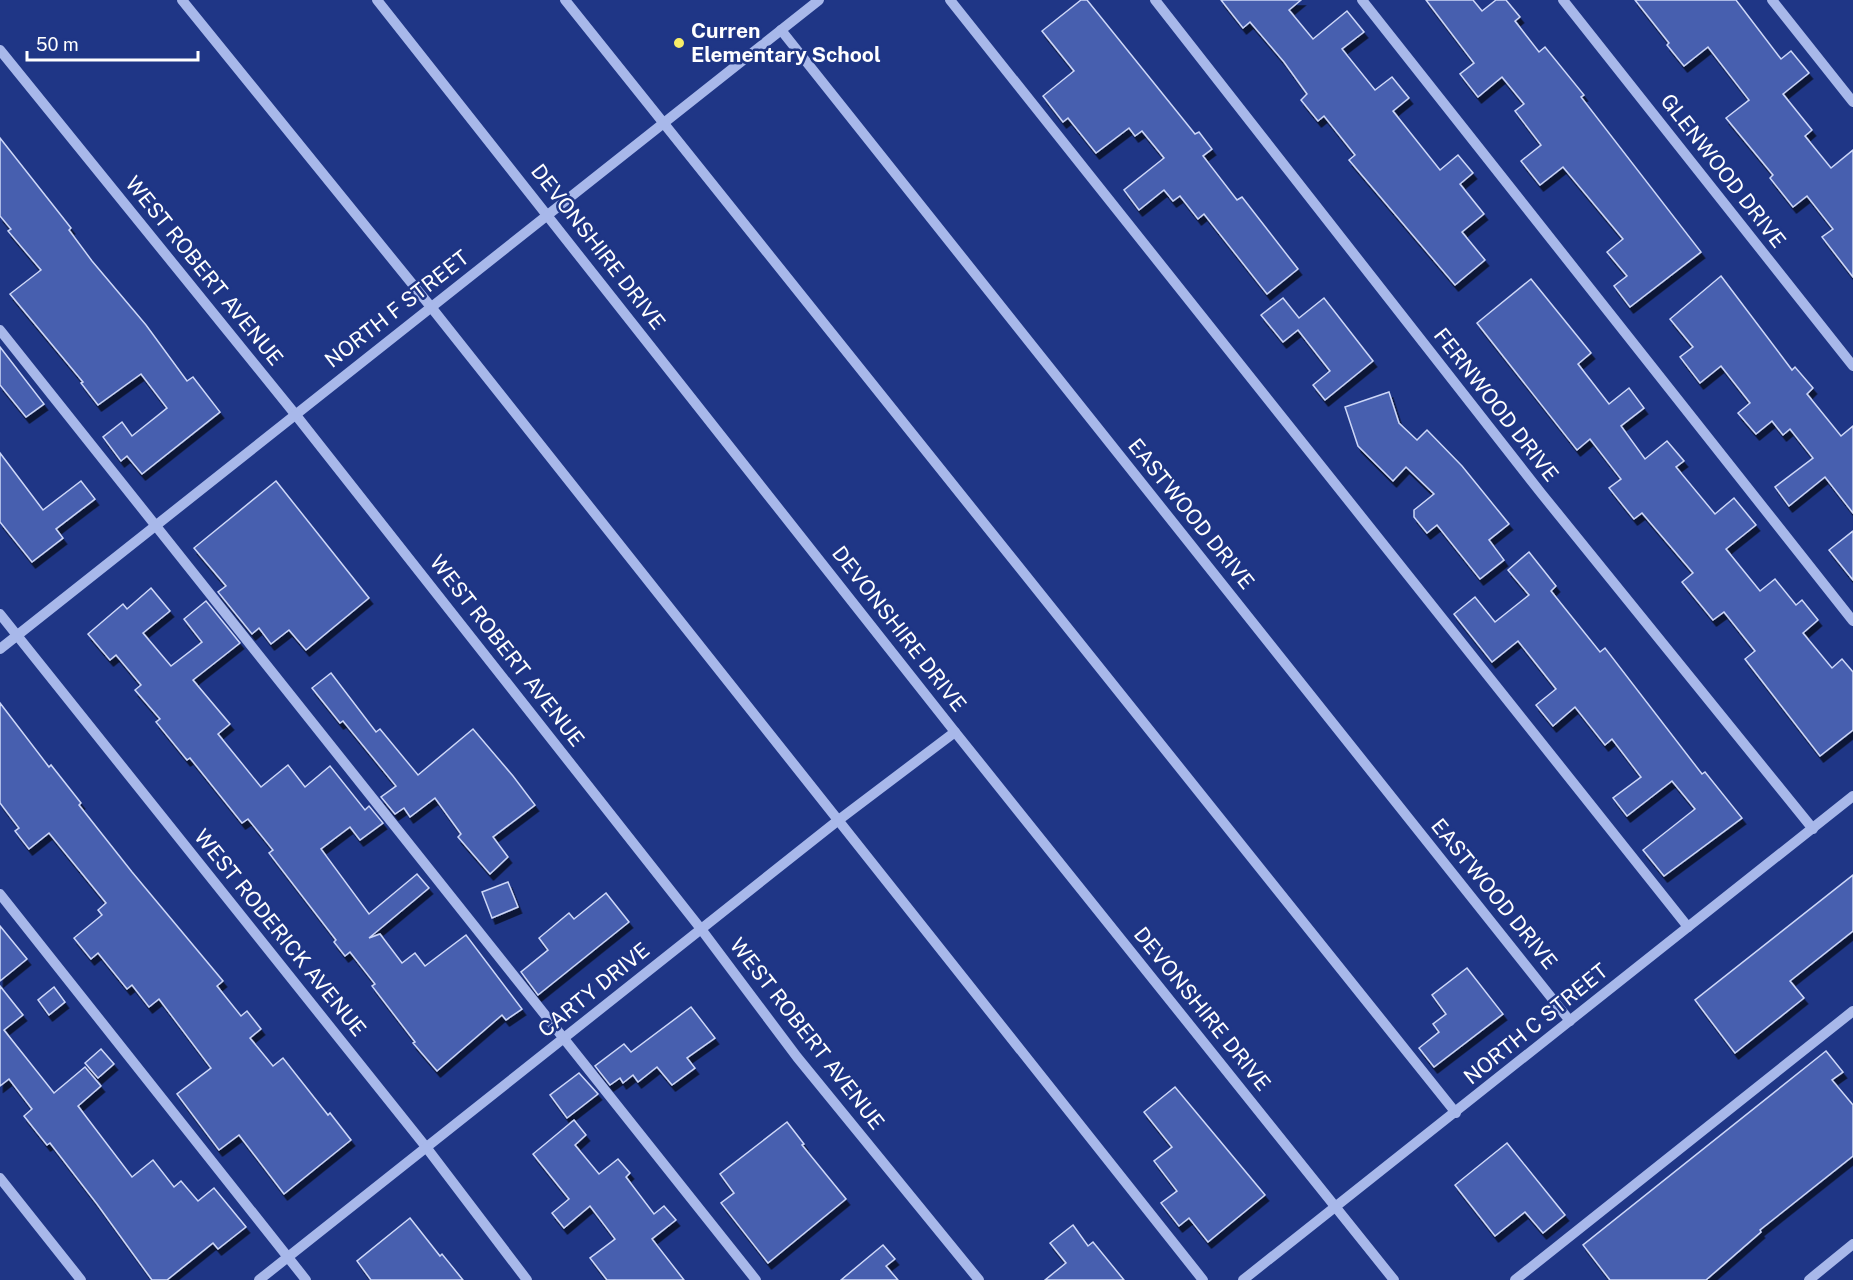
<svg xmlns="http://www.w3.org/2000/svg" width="1853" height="1280" viewBox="0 0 1853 1280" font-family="'Public Sans',sans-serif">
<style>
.building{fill:#475faf;stroke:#cdd7f8;stroke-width:1.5;filter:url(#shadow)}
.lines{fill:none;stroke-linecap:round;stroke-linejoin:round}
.minor{stroke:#a8b8ea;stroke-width:10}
.poi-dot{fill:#f9ee68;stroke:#1f3686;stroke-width:2}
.labels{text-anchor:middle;stroke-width:5;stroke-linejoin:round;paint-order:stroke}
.poi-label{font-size:21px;font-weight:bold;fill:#fff;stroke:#1f3686;text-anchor:start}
.street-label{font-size:21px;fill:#fff;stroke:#1f3686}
</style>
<defs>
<filter id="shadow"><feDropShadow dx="3.5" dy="6" stdDeviation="0" flood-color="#0009"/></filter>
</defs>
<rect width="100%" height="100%" fill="#1f3686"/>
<!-- building -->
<g class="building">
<polygon points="1081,0 1087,0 1195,134 1199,132 1212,149 1203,156 1237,200 1242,197 1298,269 1267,294 1204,214 1198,219 1180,196 1173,201 1164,190 1139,210 1124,190 1164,158 1142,131 1135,136 1129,128 1096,153 1068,118 1063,122 1043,96 1074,71 1042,31"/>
<polygon points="1221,0 1301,0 1289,10 1313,39 1347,11 1364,32 1342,49 1375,90 1392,77 1409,98 1393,111 1440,170 1458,155 1473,173 1460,184 1484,214 1462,232 1485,260 1455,285 1349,160 1355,155 1324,116 1318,121 1301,100 1307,94 1284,62 1250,22 1243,28"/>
<polygon points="1426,0 1473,0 1482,11 1496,0 1506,0 1520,17 1515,21 1539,52 1545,47 1584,95 1581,97 1701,252 1630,307 1614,286 1627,276 1607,252 1623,239 1563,167 1540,185 1521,161 1541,145 1515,111 1524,104 1502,77 1478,97 1460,74 1474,63"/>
<polygon points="1635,0 1736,0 1781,59 1791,51 1809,73 1783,94 1812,130 1805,136 1831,168 1853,150 1853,277 1822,237 1833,229 1807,196 1793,207 1770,178 1773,175 1726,118 1749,100 1708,47 1684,66 1667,45 1669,43"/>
<polygon points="0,138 71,228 69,230 92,261 146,325 187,381 193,377 220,412 142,474 127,456 121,461 103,437 122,422 132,436 167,408 141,374 98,405 81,383 83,382 10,294 41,270 8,231 11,229 0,216"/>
<polygon points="1721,276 1792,370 1795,367 1813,388 1807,394 1841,436 1853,426 1853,513 1825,477 1789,506 1775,487 1813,458 1790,429 1783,435 1772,421 1756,434 1738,413 1750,403 1721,366 1700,383 1680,357 1693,347 1670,319"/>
<polygon points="1531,279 1591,353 1578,364 1609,404 1629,388 1644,408 1621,426 1645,459 1667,441 1684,461 1676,467 1715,514 1734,498 1756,525 1726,549 1760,591 1775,579 1796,605 1802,600 1818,620 1803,633 1832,668 1842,659 1853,672 1853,730 1820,756 1745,659 1755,651 1724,612 1713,620 1682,582 1693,573 1642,513 1634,519 1609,488 1621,479 1590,439 1577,450 1477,323"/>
<polygon points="1283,298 1299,318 1324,298 1373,361 1325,400 1313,385 1330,371 1298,330 1283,342 1261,315"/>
<polygon points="0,347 44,404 26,417 0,385"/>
<polygon points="1389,392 1399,423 1417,440 1427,430 1462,466 1509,524 1489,540 1504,560 1480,579 1437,525 1427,533 1414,517 1414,510 1434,494 1406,467 1393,481 1358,446 1345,407"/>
<polygon points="0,453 43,510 81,481 95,499 56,529 63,538 32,562 0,522"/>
<polygon points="276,481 369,598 306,650 289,630 271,644 259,628 252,634 218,592 226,586 194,548"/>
<polygon points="1853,531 1853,580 1829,550"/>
<polygon points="1529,552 1556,586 1551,591 1600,652 1605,648 1702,774 1705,772 1742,818 1664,876 1643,850 1695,809 1672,781 1627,816 1613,798 1641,777 1612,739 1605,745 1575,707 1553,726 1536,705 1556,689 1518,641 1492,662 1454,614 1475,597 1495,622 1529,595 1508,570"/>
<polygon points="151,588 170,611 143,633 171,666 202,642 184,619 206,601 240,643 193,680 230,724 218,734 261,787 288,765 305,787 330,766 365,810 369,806 383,823 360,840 350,827 321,849 369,914 417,874 429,888 369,938 380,934 402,963 415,953 425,966 466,935 522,1009 506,1020 502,1015 437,1071 413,1043 415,1042 372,986 375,984 350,952 345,956 334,942 336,940 269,853 273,850 248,819 242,823 190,758 187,760 156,722 160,719 135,690 141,685 116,655 110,660 88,634 123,604 127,609"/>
<polygon points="331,673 376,732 380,729 418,775 473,729 513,776 535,805 493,837 508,857 490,874 458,837 461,834 435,798 410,817 404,808 395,814 381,797 396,786 343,721 340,723 312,688"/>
<polygon points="0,703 49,767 51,765 81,803 79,805 132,872 223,981 217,986 241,1016 247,1011 261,1029 250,1038 273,1066 283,1058 328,1115 330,1113 351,1140 284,1194 239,1135 219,1150 177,1094 211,1068 159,999 149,1007 132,985 127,989 98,953 91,959 74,938 102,915 98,910 106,903 49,833 29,849 15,831 19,828 0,803"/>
<polygon points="1853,875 1853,931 1790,981 1804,998 1735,1053 1695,1000"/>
<polygon points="508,882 518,907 492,918 482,892"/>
<polygon points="606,893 629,922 538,995 521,972 548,950 539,938 569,913 574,919"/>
<polygon points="0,926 27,959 0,981"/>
<polygon points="1467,968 1503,1014 1434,1067 1419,1048 1439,1032 1433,1024 1446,1014 1432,995"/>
<polygon points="0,986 23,1015 4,1030 54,1093 85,1067 101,1086 78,1106 132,1177 153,1160 174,1187 181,1181 198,1201 214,1188 246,1227 218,1249 213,1243 167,1280 152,1280 97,1204 50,1143 47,1145 24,1116 32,1109 9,1079 0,1086"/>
<polygon points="54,987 65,1002 49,1015 38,1000"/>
<polygon points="691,1007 715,1038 687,1058 695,1068 672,1085 657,1067 638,1082 633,1075 623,1083 620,1078 610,1085 595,1066 624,1044 631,1052"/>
<polygon points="101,1049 114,1064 98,1078 85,1063"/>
<polygon points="1826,1051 1843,1072 1832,1080 1853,1105 1853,1156 1760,1230 1761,1232 1706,1280 1610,1280 1583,1245"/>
<polygon points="579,1073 598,1094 567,1118 550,1095"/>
<polygon points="1175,1087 1265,1195 1208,1242 1189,1218 1179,1226 1161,1203 1177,1191 1154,1161 1172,1147 1144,1112"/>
<polygon points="574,1120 586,1135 575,1145 599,1174 618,1159 630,1173 626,1177 654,1214 664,1206 676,1220 652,1239 684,1280 607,1280 590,1258 615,1239 590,1206 564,1228 552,1213 569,1199 533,1154"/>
<polygon points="787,1122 804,1144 802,1145 846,1199 768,1263 721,1203 734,1193 720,1174"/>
<polygon points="1507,1143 1565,1215 1543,1233 1525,1212 1495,1236 1455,1185"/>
<polygon points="410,1218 440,1256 442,1254 463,1280 371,1280 357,1261"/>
<polygon points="1073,1225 1088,1246 1093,1242 1124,1280 1045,1280 1066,1263 1050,1243"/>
<polygon points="883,1245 895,1259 886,1266 898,1280 841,1280"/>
</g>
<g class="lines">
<!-- minor -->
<g class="minor">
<polyline points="182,0 431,307 1203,1280"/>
<polyline points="377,0 955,732 1394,1280"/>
<polyline points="565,0 1456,1113"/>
<polyline points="950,0 1688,927"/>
<polyline points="1155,0 1541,493 1813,829"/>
<polyline points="1362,0 1853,621"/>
<polyline points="1563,0 1853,366"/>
<polyline points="1772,0 1853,102"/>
<polyline points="781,30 1570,1021"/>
<polyline points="0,50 295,414 701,929 797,1057 979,1280"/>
<polyline points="0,330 756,1280"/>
<polyline points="0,614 426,1147 527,1280"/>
<polyline points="0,649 819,0"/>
<polyline points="0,894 306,1280"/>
<polyline points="0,1178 81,1280"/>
<polyline points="259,1280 836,822 955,732"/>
<polyline points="1243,1280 1853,796"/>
<polyline points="1515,1280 1853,1011"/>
<polyline points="1809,1280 1853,1244"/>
</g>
</g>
<!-- markers -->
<circle class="poi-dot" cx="679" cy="43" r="6"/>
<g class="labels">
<!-- poi labels -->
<g class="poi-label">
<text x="691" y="38">Curren<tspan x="691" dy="24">Elementary School</tspan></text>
</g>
<!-- street labels -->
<g class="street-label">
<text transform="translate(1723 171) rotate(52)" y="7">GLENWOOD DRIVE</text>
<text transform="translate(598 247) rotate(52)" y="7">DEVONSHIRE DRIVE</text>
<text transform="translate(204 271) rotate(51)" y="7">WEST ROBERT AVENUE</text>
<text transform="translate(397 309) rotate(-38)" y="7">NORTH F STREET</text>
<text transform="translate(1496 405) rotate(52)" y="7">FERNWOOD DRIVE</text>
<text transform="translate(1191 514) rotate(51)" y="7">EASTWOOD DRIVE</text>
<text transform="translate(899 629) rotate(52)" y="7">DEVONSHIRE DRIVE</text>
<text transform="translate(507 651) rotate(52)" y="7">WEST ROBERT AVENUE</text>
<text transform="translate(1494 894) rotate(51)" y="7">EASTWOOD DRIVE</text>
<text transform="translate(280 933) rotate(51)" y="7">WEST RODERICK AVENUE</text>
<text transform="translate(594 990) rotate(-39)" y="7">CARTY DRIVE</text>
<text transform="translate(1202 1009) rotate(51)" y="7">DEVONSHIRE DRIVE</text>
<text transform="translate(1536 1024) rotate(-39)" y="7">NORTH C STREET</text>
<text transform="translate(807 1034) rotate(52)" y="7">WEST ROBERT AVENUE</text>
</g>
</g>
<!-- scale -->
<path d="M27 51v9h171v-9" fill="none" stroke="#ffffff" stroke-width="3"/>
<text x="36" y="51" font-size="18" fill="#ffffff" stroke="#1f3686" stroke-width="4.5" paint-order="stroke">50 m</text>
</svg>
